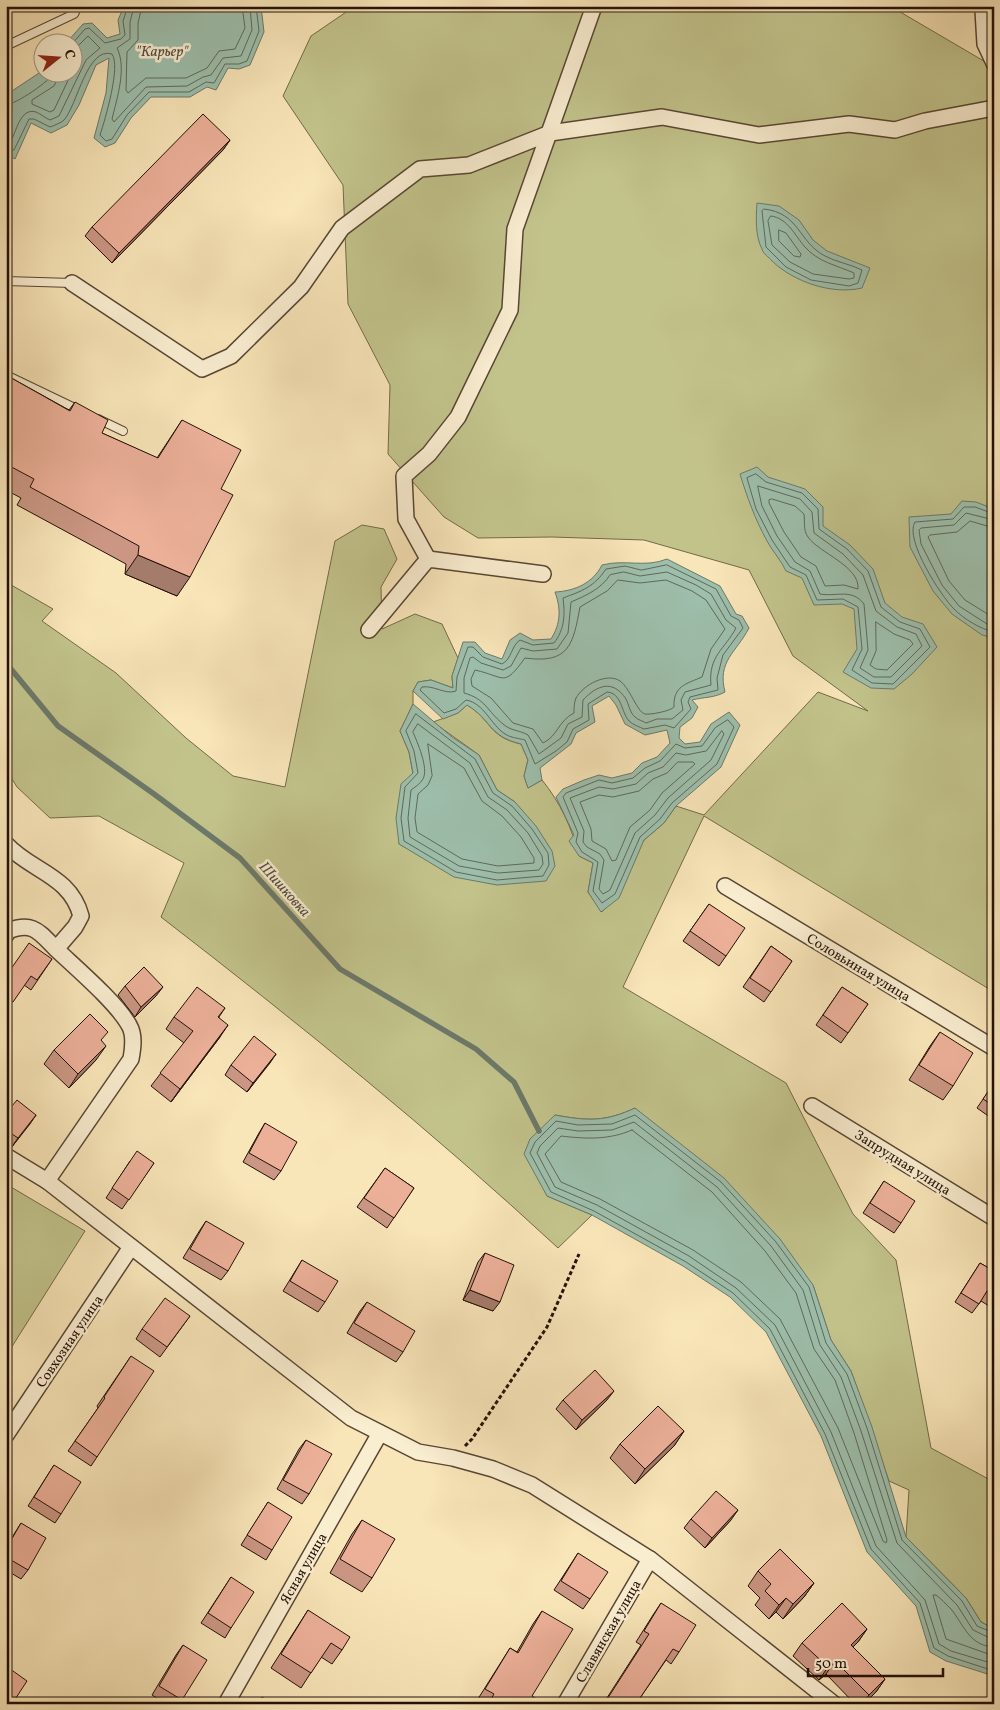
<svg xmlns="http://www.w3.org/2000/svg" width="1000" height="1710" viewBox="0 0 1000 1710" font-family="Vollkorn,serif">
<style>
.green{fill:#c2c38b;stroke:#726a49}
.water{fill:#9dbfac;stroke:#6c796a}
.lines{fill:none;stroke-linecap:round;stroke-linejoin:round}
.shore{stroke:#60685a;stroke-width:1}
.stream{stroke:#6c796a;stroke-width:5.5}
.service-casing{stroke:#584633;stroke-width:10}
.minor-casing{stroke:#584633;stroke-width:18}
.path{stroke:#231107;stroke-width:3;stroke-dasharray:4 2.5;stroke-linecap:butt}
.service{stroke:#faeed1;stroke-width:8}
.minor{stroke:#faeed1;stroke-width:15}
.wall{fill:#cb9784;stroke:#231107}
.shaded-wall{fill:#a57b6b;stroke:#231107}
.building{fill:#ecb099;stroke:#231107}
.labels{text-anchor:middle;stroke-width:5;stroke-linejoin:round;paint-order:stroke}
.street-label{font-size:14px;fill:#231107;stroke:#faeed1}
.water-label{font-size:15px;font-style:italic;fill:#4e4e41;stroke:#faeed1}
</style>
<rect width="100%" height="100%" fill="#f8e5b8"/>
<filter id="stains"><feTurbulence type="fractalNoise" baseFrequency=".004" numOctaves="4"/><feColorMatrix values="0 0 0 0 .2 0 0 0 0 .09 0 0 0 0 .02 0 0 0 .5 -.17"/></filter>
<radialGradient id="worn" r=".72"><stop offset=".6" stop-color="#630" stop-opacity="0"/><stop offset="1" stop-color="#630" stop-opacity=".3"/></radialGradient>
<!-- green -->
<g class="green">
<path d="M355 6H890L994 67V992L704 816 623 987 786 1083 853 1214 896 1260 931 1448 994 1482V1629L981 1622 966 1598 906 1537 909 1490 889 1481 851 1371 831 1340 813 1285 635 1108C605 1122 587 1121 555 1115L547 1196 592 1215 558 1248C432 1131 297 1022 161 917L184 863 99 816 50 818 17 787 6 769V582L53 609 42 621 116 673 186 738 233 776 285 787 335 541 362 525 384 529 397 559 381 587 382 629 415 614 442 624 458 658 452 676 453 688 431 680 418 682 413 691V704L400 731 409 752 413 774 399 844 424 857 515 802 497 790 479 755 433 722 458 713 467 705C492 720 488 737 521 744L528 760 524 776 528 788 542 780C560 802 572 828 579 856L593 863 588 892 602 912 644 840 664 823 676 806 704 815 818 692 868 711 793 656 749 570 644 540 552 537 478 538 444 517 388 454 390 385 348 304 343 185 283 96 311 36Z"/>
<polygon points="6,1184 85,1231 6,1356"/>
</g>
<!-- water -->
<g class="water">
<polygon points="124,6 261,6 264,32 250,65 239,69 228,68 216,90 207,87 190,97 151,97 131,118 115,143 105,147 94,138 106,93 109,58 96,65 79,105 67,125 51,133 31,123 15,159 6,154 6,95 42,71 72,72 72,42 67,42 83,24 92,23 107,38 120,34 118,20"/>
<path d="M757 203 779 206 799 220 813 240 827 251 870 268 862 288C832 295 794 282 772 261 769 257 763 254 762 249 755 236 756 217 757 203Z"/>
<path d="M757 467 768 477 805 489 823 507V526L850 545 873 569 885 603 902 617 923 624 937 647 912 674 894 689 871 688 843 672 857 649 854 609 842 604 814 605 802 578 786 571C781 560 773 552 767 541 755 519 747 497 740 474Z"/>
<polygon points="962,501 976,502 994,509 994,638 982,635 952,614 933,591 910,547 909,517 951,514"/>
<path d="M667 559 720 586 736 614 742 616 749 628C736 653 717 661 725 692 714 698 704 697 692 700L698 707 692 718 680 727 679 738 685 744 700 742 711 724 729 712 740 725 721 767 676 806 664 823 644 840 619 898 601 912 588 892 593 863 579 856 569 841 574 835 556 797 563 789 584 780 599 775 612 778 632 773 642 763 657 757 670 743 667 730 645 735 625 724 616 705 609 696 592 706 595 722 576 733 571 744 540 768 542 780 528 788 524 776 528 760 521 744C488 736 492 720 467 705L458 713 443 719 413 691 418 682 431 680 453 688 452 676 463 642H475L485 653 502 659 510 640 520 633 533 640 551 639C561 623 561 609 555 592 575 591 593 583 602 565 625 559 645 568 667 559Z"/>
<polygon points="413,704 452,737 479,755 497,790 515,802 536,826 552,851 555,866 546,881 497,885 454,877 399,844 396,818 401,784 413,773 409,752 400,731"/>
<path d="M635 1108 724 1178 780 1239 813 1285 831 1340 851 1371 872 1427 906 1537 966 1598 981 1622 994 1629V1676L946 1661 930 1652 916 1606 867 1552 821 1436 766 1332 730 1297 683 1266 592 1215 547 1196 524 1154 530 1139 555 1115C588 1121 605 1122 635 1108Z"/>
</g>
<g class="lines">
<!-- shore -->
<g class="shore">
<path d="M134 6 130 22V39L117 48C127 68 117 98 112 119L114 122 146 87 187 86 203 77 211 75 223 58 241 56 252 30 250 6"/>
<polyline points="142,6 138,23 138,40 127,52 126,90 128,93 146,78 186,78 207,68 219,51 235,49 245,28 242,6"/>
<polyline points="72,44 85,29 89,28 105,43 121,39 125,35 123,21 128,6"/>
<polyline points="61,72 54,86 32,100 32,104 50,112 54,110 72,72"/>
<path d="M6 105C16 104 51 81 54 72"/>
<path d="M6 144 10 143C16 133 20 107 36 112 41 114 45 118 50 120L59 116 86 60 100 48 88 36 72 52"/>
<path d="M6 150H14L29 119H34L50 127C55 125 61 123 64 120 77 106 87 46 112 54 121 66 105 120 100 135L106 141 112 139 127 115 149 92H189L206 82 214 83 225 64H239L247 61 259 31 256 6"/>
<path d="M764 209C800 213 798 242 825 256 836 262 850 264 862 270L858 283 849 286 811 280 786 267 766 247 762 211Z"/>
<path d="M771 216C788 218 795 236 805 247 818 262 836 265 854 273V278L849 279 813 274 790 262 772 245 768 221Z"/>
<polygon points="779,230 786,233 801,254 800,257 794,256 779,241"/>
<polygon points="756,474 766,482 802,493 818,509 819,529 847,549 868,571 881,607 900,622 920,629 930,647 893,684 872,683 852,670 862,649 858,607 843,599 817,600 806,575 790,567 772,540 756,509 747,478"/>
<path d="M758 486 800 499 812 512 814 533 843 554 863 575 876 611 897 627 916 634 922 646 891 677H874L860 668 868 650 864 604C852 588 836 597 820 594L810 571 795 562 777 536 762 506Z"/>
<path d="M772 499 795 506 804 514C805 522 803 530 808 537 819 553 860 566 858 589L844 585 825 586 816 566 801 557 784 532 769 503V500Z"/>
<path d="M994 514 975 507H964L953 519 915 522C904 539 941 596 954 609 964 619 980 629 994 632"/>
<polyline points="994,520 966,513 954,525 921,528 919,530 921,544 942,585 959,606 987,624 994,626"/>
<polyline points="994,528 970,521 957,532 930,535 928,537 949,581 965,600 994,618"/>
<path d="M667 565 716 589 731 616 739 620 743 628 723 655 717 678 718 690 690 697 688 702 691 709 674 728 665 725 644 729C640 727 633 725 629 721 621 712 622 693 607 692L588 704 589 720 573 729 567 742 556 751 535 764 525 740C518 738 511 738 505 734 491 725 484 703 466 700L456 709 444 713 420 690 422 687C434 685 445 695 456 691L457 677 468 647H473L483 657 502 664C512 659 511 646 520 640L533 645 554 643C565 629 565 614 563 598 582 591 594 587 606 569L625 566 641 570Z"/>
<path d="M624 572 640 576 667 572 696 585 711 594 726 620 736 628C725 649 708 656 711 685L685 692 681 700 683 710 672 719H657L646 723C643 721 638 720 635 717 630 713 629 705 626 699 613 679 597 685 583 700L582 717 568 724 561 738 539 754 528 735C519 730 511 731 503 724 487 711 486 699 464 693V678L470 658 473 657 481 663 503 670 511 666 521 648 533 651 557 649 568 633 571 602C587 595 601 589 610 575Z"/>
<path d="M618 580 640 583 666 580 692 591 706 600 725 629 711 649 702 677C686 684 673 686 674 707 671 711 650 715 645 714 637 712 630 688 620 681 607 672 583 685 576 698 574 703 574 708 574 713 558 721 558 736 543 743L533 729 513 723 491 698 472 686 471 679 475 670C506 677 503 688 525 658 569 664 573 645 580 607L607 591Z"/>
<polygon points="876,622 894,634 910,640 913,644 887,670 876,669 870,665 876,651"/>
<polygon points="416,714 475,759 493,793 512,806 532,829 548,853 549,865 543,876 497,880 456,872 404,841 401,818 405,787 418,773 414,751 406,731"/>
<polygon points="728,720 734,727 717,764 672,803 660,819 640,837 615,894 602,903 593,891 598,862 582,852 576,842 578,833 563,797 566,793 599,780 612,783 633,778 645,768 660,761 676,744 685,748 702,746 715,728"/>
<path d="M418 724 470 763 488 797 507 810 528 833 542 856 543 864 539 870 498 873 459 866 410 837 408 818 411 790C415 787 420 784 423 779 429 768 417 742 413 732Z"/>
<polygon points="722,731 724,734 711,760 668,798 655,815 635,833 610,890 603,894 599,889 604,860 600,854 587,847 583,842 584,831 570,798 599,787 613,789 636,784 648,773 663,767 676,753 686,755 706,751"/>
<polygon points="428,744 464,768 482,801 502,816 521,837 534,858 534,863 498,866 462,859 417,832 415,818 418,794 428,785 432,776"/>
<polygon points="678,762 693,762 695,764 662,793 650,810 630,827 616,860 612,861 606,849 592,841 591,829 580,802 599,795 613,797 639,791 653,779 667,773"/>
<path d="M632 1130 712 1192 765 1251 796 1293 814 1349 835 1380 854 1433 887 1540 886 1543 883 1541 838 1428 780 1319 741 1282 693 1250 600 1199 561 1182 545 1154 561 1136C586 1139 609 1140 632 1130Z"/>
<polyline points="994,1633 977,1626 962,1601 902,1540 867,1428 847,1374 826,1343 809,1287 776,1242 721,1182 635,1115 612,1124 578,1125 556,1121 535,1142 530,1153 551,1192 594,1211 686,1262 733,1293 770,1329 825,1434 871,1549 920,1603 934,1648 948,1656 994,1671"/>
<polyline points="994,1640 973,1630 957,1605 897,1543 861,1431 841,1377 820,1345 803,1290 771,1246 717,1187 634,1122 612,1130 578,1131 558,1128 540,1146 537,1153 555,1187 597,1205 689,1256 736,1288 775,1325 831,1432 876,1546 925,1600 939,1644 951,1651 994,1664"/>
<path d="M994 1647C969 1646 964 1625 951 1609 946 1604 941 1599 936 1595H933L946 1639 994 1656"/>
</g>
<!-- stream -->
<polyline class="stream" points="6,663 58,726 154,794 240,858 340,969 476,1049 514,1082 539,1131"/>
<!-- service casing -->
<g class="service-casing">
<g id="service">
<polyline points="6,46 74,14 78,6"/>
<polyline points="6,281 72,283"/>
<polyline points="6,375 79,410"/>
<polyline points="98,419 123,431"/>
</g>
</g>
<!-- minor casing -->
<g class="minor-casing">
<g id="minor">
<polyline points="986,6 983,10 985,44 994,63"/>
<polyline points="72,283 202,369 231,356 301,287 342,228 420,169 469,165 550,133 662,117 759,135 849,124 895,130 925,121 994,108"/>
<polyline points="428,559 406,519 404,476 429,454 458,417 510,310 515,229 594,6"/>
<polyline points="369,630 428,559 543,574"/>
<path d="M6 844C32 872 70 875 81 916L75 927 56 949C76 968 116 1002 129 1025 135 1035 133 1048 131 1059L47 1181 351 1418 418 1452 453 1458 493 1469 532 1485 650 1559 834 1704"/>
<polyline points="725,886 994,1048"/>
<path d="M6 935 8 931C33 921 39 932 56 949"/>
<polyline points="812,1106 994,1218"/>
<polyline points="6,1156 47,1181"/>
<polyline points="6,1435 131,1247"/>
<polyline points="226,1704 380,1433"/>
<polyline points="565,1704 650,1559"/>
</g>
</g>
<!-- path -->
<polyline class="path" points="465,1446 472,1439 547,1327 579,1254"/>
<!-- service -->
<use href="#service" class="service"/>
<!-- minor -->
<use href="#minor" class="minor"/>
</g>
<!-- wall -->
<g class="wall">
<polygon points="230,140 223,150 112,263 85,236 92,227"/>
<polygon points="6,375 69,410 75,402 102,433 157,458 182,420 221,489 177,596 125,574 126,564 17,505 21,498 6,490"/>
<polygon points="709,904 726,956 719,966 683,941"/>
<polygon points="771,946 792,961 764,1002 743,987"/>
<polygon points="52,959 31,990 24,985 6,1011 6,976"/>
<polygon points="125,986 156,996 135,1017 118,995"/>
<polygon points="842,987 868,1004 841,1043 816,1025"/>
<polygon points="225,1008 219,1017 220,1037 171,1102 151,1086 184,1043 166,1029 174,1017"/>
<polygon points="940,1032 953,1086 943,1100 909,1080 930,1046"/>
<polygon points="102,1041 96,1060 69,1088 44,1064 54,1050"/>
<polygon points="276,1054 247,1092 225,1075 231,1065"/>
<polygon points="994,1083 994,1120 977,1108"/>
<polygon points="6,1113 36,1115 11,1148 6,1145"/>
<polygon points="265,1123 281,1171 274,1180 243,1162 259,1133"/>
<polygon points="130,1161 154,1163 122,1209 106,1198"/>
<polygon points="385,1168 414,1188 387,1228 357,1207"/>
<polygon points="884,1181 901,1223 894,1233 863,1213"/>
<polygon points="206,1221 228,1271 221,1280 183,1258 200,1230"/>
<polygon points="485,1253 493,1311 463,1300 478,1262"/>
<polygon points="302,1260 325,1302 318,1312 283,1291"/>
<polygon points="980,1263 994,1271 994,1309 981,1301 972,1313 955,1302"/>
<polygon points="367,1302 403,1352 396,1362 347,1333 360,1311"/>
<polygon points="190,1316 160,1357 136,1339 142,1329"/>
<polygon points="131,1356 97,1457 91,1466 68,1451 98,1408 97,1406"/>
<polygon points="563,1400 607,1400 576,1430 556,1409"/>
<polygon points="684,1431 674,1446 635,1484 610,1458 620,1444"/>
<polygon points="306,1440 309,1494 302,1504 277,1489 299,1449"/>
<polygon points="54,1465 61,1514 55,1523 28,1506"/>
<polygon points="268,1502 272,1550 266,1560 241,1545"/>
<polygon points="691,1519 731,1520 705,1548 684,1528"/>
<polygon points="362,1520 372,1578 362,1592 330,1573 352,1534"/>
<polygon points="21,1523 28,1570 21,1579 6,1570 6,1547"/>
<polygon points="578,1553 590,1599 583,1609 554,1590"/>
<polygon points="758,1571 814,1583 804,1597 783,1619 776,1612 769,1619 755,1605 760,1598 748,1586"/>
<polygon points="231,1577 231,1628 225,1638 201,1623"/>
<polygon points="661,1603 679,1652 671,1664 666,1660 636,1704 603,1704 641,1645 636,1642 653,1615"/>
<polygon points="308,1610 342,1650 332,1664 321,1657 301,1688 271,1668"/>
<polygon points="542,1611 532,1696 540,1704 479,1704 476,1702 510,1648 517,1652 533,1624"/>
<polygon points="867,1629 858,1642 853,1647 885,1679 876,1692 864,1704 855,1704 826,1674 819,1680 793,1656 802,1643"/>
<polygon points="183,1645 182,1700 180,1704 166,1704 152,1695 176,1655"/>
</g>
<!-- shaded-wall -->
<g class="shaded-wall">
<polygon points="230,140 223,150 112,263 119,253"/>
<polygon points="138,555 190,577 177,596 125,574"/>
<polygon points="163,987 156,996 135,1017 141,1007"/>
<polygon points="228,1025 220,1037 171,1102 180,1089"/>
<polygon points="106,1046 96,1060 69,1088 78,1074"/>
<polygon points="276,1054 270,1063 247,1092 253,1083"/>
<polygon points="36,1115 30,1124 11,1148 18,1138"/>
<polygon points="470,1290 500,1302 493,1311 463,1300"/>
<polygon points="614,1391 607,1400 576,1430 582,1420"/>
<polygon points="684,1431 674,1446 635,1484 645,1469"/>
<polygon points="738,1510 731,1520 705,1548 712,1538"/>
<polygon points="814,1583 804,1597 783,1619 793,1604"/>
<polygon points="786,1598 776,1612 769,1619 779,1605"/>
<polygon points="867,1629 858,1642 842,1658 851,1645"/>
<polygon points="835,1661 826,1674 819,1680 828,1667"/>
<polygon points="885,1679 876,1692 864,1704 863,1704 869,1695"/>
</g>
<!-- building -->
<g class="building">
<polygon points="203,114 230,140 119,253 92,227"/>
<polygon points="6,375 70,411 75,402 108,420 102,433 158,458 182,420 241,450 221,489 233,495 190,577 138,555 139,546 30,487 34,479 6,464"/>
<polygon points="709,904 745,928 726,956 690,931"/>
<polygon points="29,943 52,959 37,980 31,976 13,1002 6,997 6,976"/>
<polygon points="771,946 792,961 771,992 750,978"/>
<polygon points="144,967 163,987 141,1007 125,986"/>
<polygon points="197,987 225,1008 218,1017 228,1025 180,1089 160,1073 193,1031 174,1017"/>
<polygon points="842,987 868,1004 848,1033 823,1015"/>
<polygon points="90,1014 108,1032 101,1040 106,1046 78,1074 54,1050"/>
<polygon points="940,1032 973,1053 953,1086 919,1065"/>
<polygon points="254,1036 276,1054 253,1083 231,1065"/>
<polygon points="994,1083 994,1106 983,1099"/>
<polygon points="17,1100 36,1115 18,1138 6,1130 6,1113"/>
<polygon points="265,1123 297,1142 281,1171 249,1153"/>
<polygon points="137,1151 154,1163 129,1200 112,1188"/>
<polygon points="385,1168 414,1188 394,1218 364,1198"/>
<polygon points="884,1181 915,1201 901,1223 870,1203"/>
<polygon points="206,1221 244,1243 228,1271 190,1249"/>
<polygon points="485,1253 514,1265 500,1302 470,1290"/>
<polygon points="302,1260 338,1281 325,1302 290,1281"/>
<polygon points="980,1263 994,1271 994,1295 987,1291 979,1304 961,1293"/>
<polygon points="165,1298 190,1316 167,1347 142,1329"/>
<polygon points="367,1302 415,1331 403,1352 354,1323"/>
<polygon points="131,1356 154,1371 97,1457 75,1441 105,1398 104,1397"/>
<polygon points="595,1370 614,1391 582,1420 563,1400"/>
<polygon points="658,1406 684,1431 645,1469 620,1444"/>
<polygon points="306,1440 332,1454 309,1494 283,1480"/>
<polygon points="54,1465 81,1482 61,1514 34,1497"/>
<polygon points="716,1491 738,1510 712,1538 691,1519"/>
<polygon points="268,1502 292,1517 272,1550 247,1535"/>
<polygon points="362,1520 395,1539 372,1578 340,1559"/>
<polygon points="21,1523 46,1538 28,1570 6,1557 6,1549"/>
<polygon points="780,1549 814,1583 793,1604 786,1598 779,1605 765,1591 771,1584 758,1571"/>
<polygon points="578,1553 608,1572 590,1599 561,1581"/>
<polygon points="231,1577 254,1592 231,1628 208,1613"/>
<polygon points="661,1603 696,1625 679,1652 673,1649 636,1704 604,1704 649,1634 644,1631"/>
<polygon points="842,1603 867,1629 851,1645 885,1679 869,1695 835,1661 828,1667 802,1643"/>
<polygon points="308,1610 350,1637 342,1650 331,1643 311,1673 281,1654"/>
<polygon points="542,1611 573,1629 532,1696 541,1702 540,1704 488,1704 494,1694 485,1689 510,1648 518,1653"/>
<polygon points="183,1645 207,1660 182,1700 159,1686"/>
<polygon points="6,1666 27,1681 12,1704 6,1704"/>
<polygon points="262,1697 274,1704 257,1704"/>
</g>
<g class="labels">
<!-- street labels -->
<g class="street-label">
<text transform="translate(859 967) rotate(31)" y="5">Соловьиная улица</text>
<text transform="translate(903 1162) rotate(32)" y="5">Запрудная улица</text>
<text transform="translate(69 1341) rotate(-56)" y="5">Совхозная улица</text>
<text transform="translate(303 1568) rotate(-60)" y="5">Ясная улица</text>
<text transform="translate(608 1631) rotate(-60)" y="5">Славянская улица</text>
</g>
<!-- water labels -->
<g class="water-label">
<text x="162" y="56">"Карьер"</text>
<text transform="translate(285 889) rotate(48)" y="5">Шишковка</text>
</g>
</g>
<!-- margin -->
<rect width="1000" height="1710" fill="none" stroke="#f8e5b8" stroke-width="25"/>
<rect x="8" y="8" width="985" height="1695" fill="none" stroke="#231107" stroke-width="2.5"/>
<rect x="12" y="12" width="975" height="1685" fill="none" stroke="#231107"/>
<!-- north arrow -->
<g transform="translate(58 58) rotate(73)"><circle r="24" fill="#faeed1" stroke="#a49680"/>
<path d="M0-4L9 19L0 12L-9 19Z" fill="#8f2418"/>
<text y="-8" font-size="14" font-weight="bold" text-anchor="middle" fill="#231107">С</text>
</g>
<!-- scale -->
<path d="M808 1668v8h135v-8" fill="none" stroke="#231107" stroke-width="2.5"/>
<text x="815" y="1668" font-size="15" fill="#231107" stroke="#faeed1" stroke-width="4" paint-order="stroke">50 m</text>
<rect width="100%" height="100%" filter="url(#stains)"/>
<rect width="100%" height="100%" fill="url(#worn)"/>
</svg>
